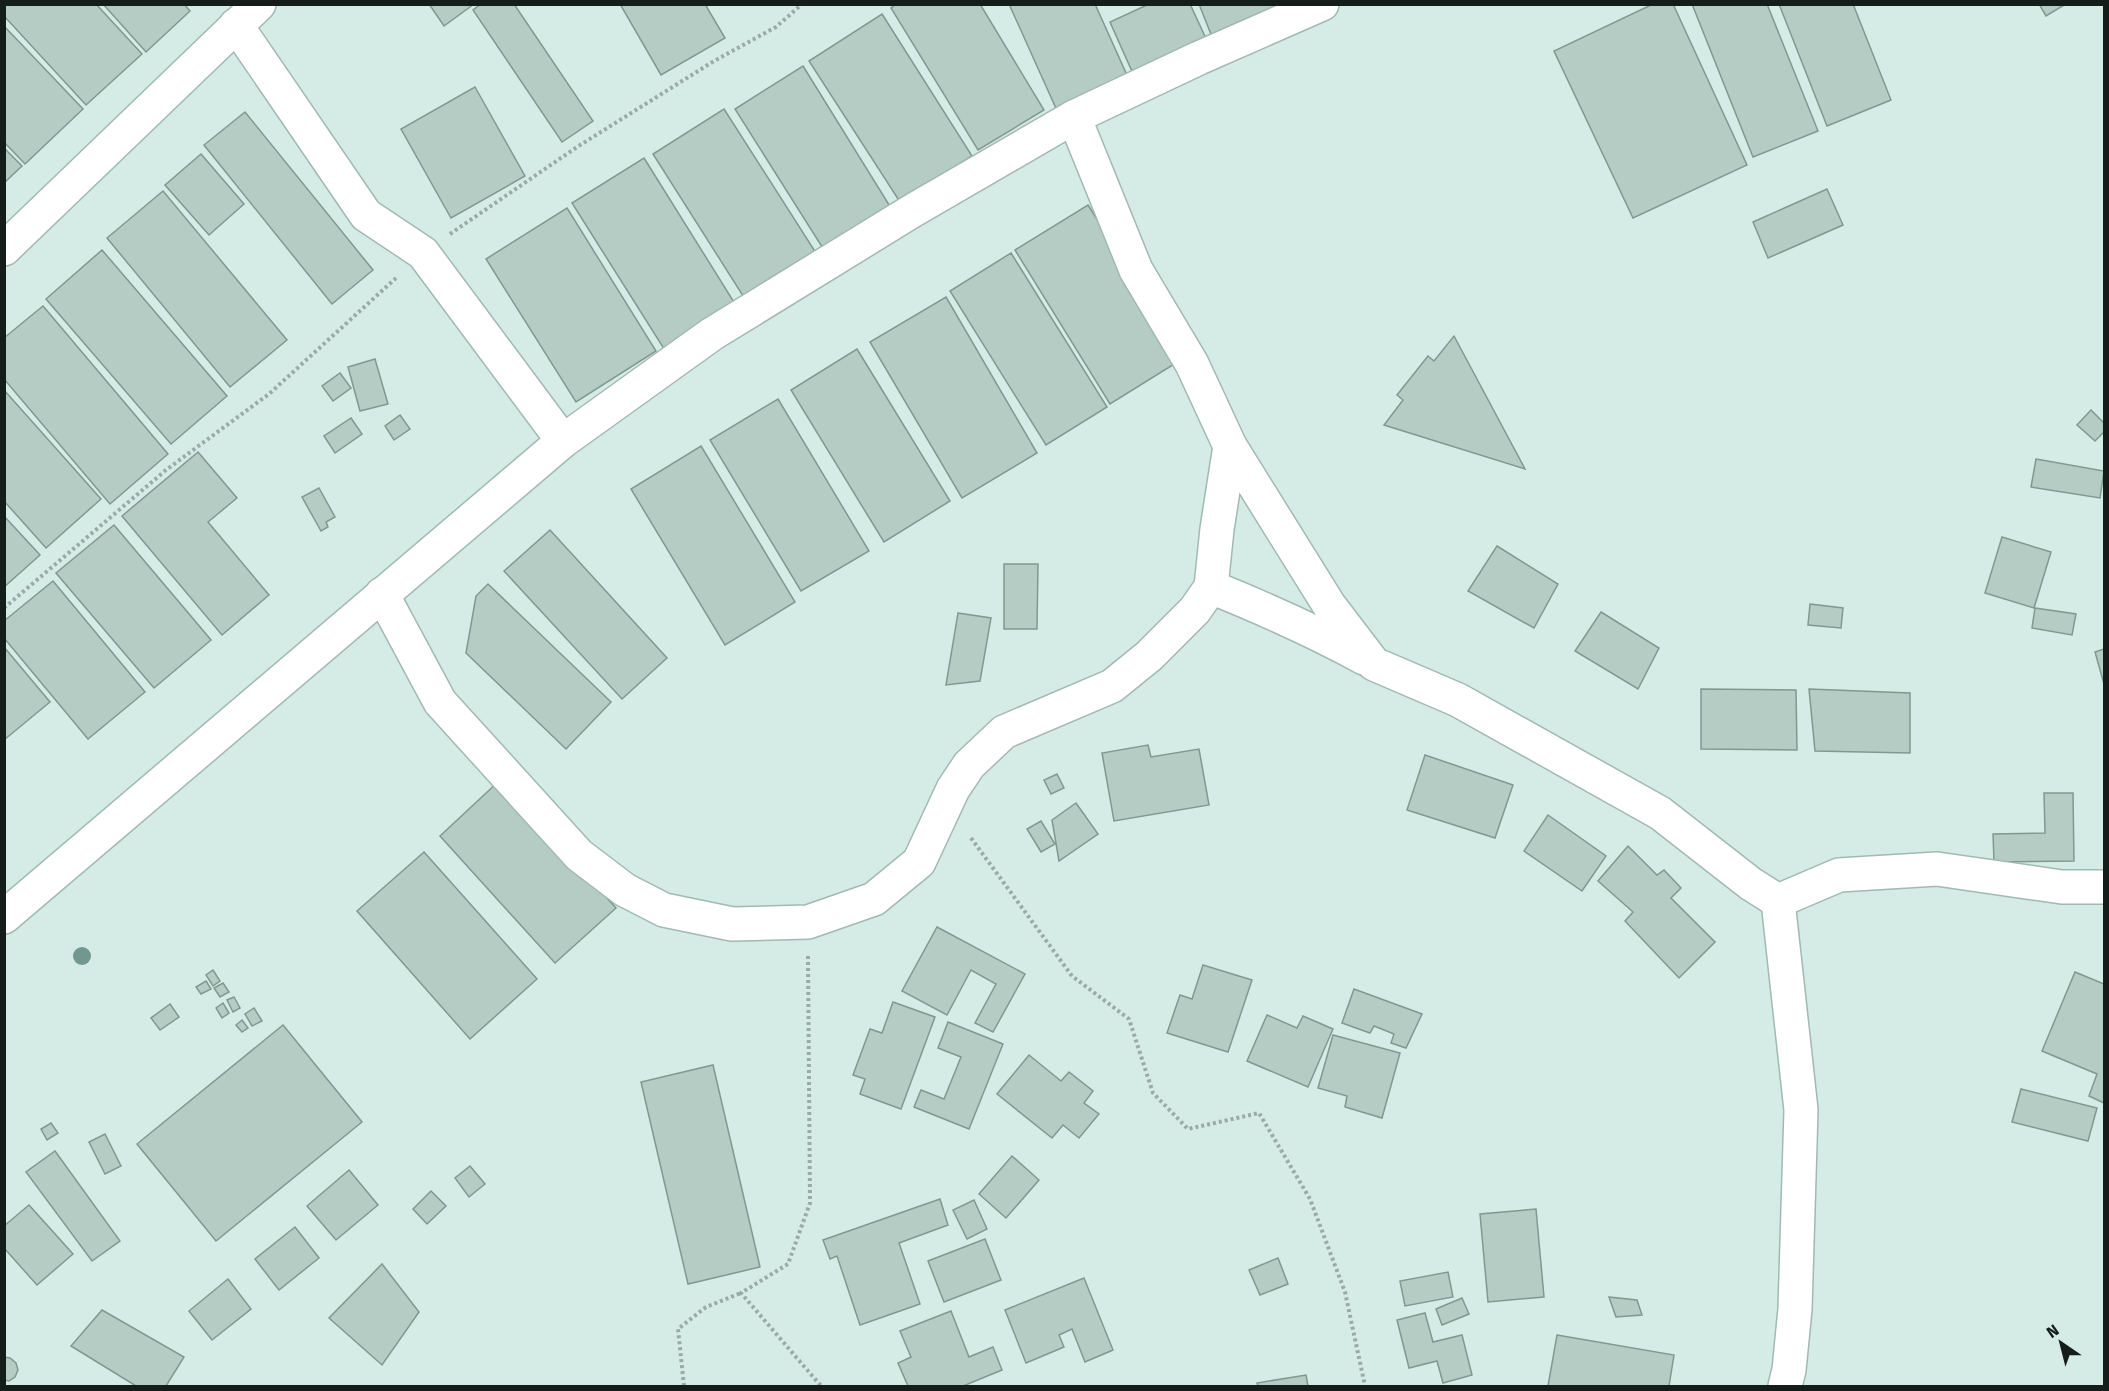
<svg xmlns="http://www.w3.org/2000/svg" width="2109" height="1391" viewBox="0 0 2109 1391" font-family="'Fira Sans',sans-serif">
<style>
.building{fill:#b4ccc4;stroke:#819891;stroke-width:1.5}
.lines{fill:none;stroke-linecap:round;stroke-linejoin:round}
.minor-casing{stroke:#a2b9b2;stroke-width:36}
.primary-casing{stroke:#a2b9b2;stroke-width:36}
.path{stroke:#98aca6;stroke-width:4;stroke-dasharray:3 3;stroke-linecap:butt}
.minor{stroke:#fff;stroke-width:33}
.primary{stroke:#fff;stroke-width:33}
.tree{fill:#71978e}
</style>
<rect width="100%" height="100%" fill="#d4ece5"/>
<!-- building -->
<g class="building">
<polygon points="4,4 96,4 142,54 86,105 4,16"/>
<polygon points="103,4 184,4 190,11 146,52"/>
<polygon points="429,4 474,4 444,26"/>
<polygon points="481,4 514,4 593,121 562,142 473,10"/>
<polygon points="620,4 705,4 725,38 661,75"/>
<polygon points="896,4 980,4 1044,110 978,150 891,8"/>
<polygon points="1009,4 1095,4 1130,82 1059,115"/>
<polygon points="1149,4 1190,4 1209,45 1135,78 1110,22"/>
<polygon points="1199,4 1295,4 1214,42"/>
<polygon points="1653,4 1673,4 1747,165 1633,218 1554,51"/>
<polygon points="1692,4 1767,4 1818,131 1753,157"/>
<polygon points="1779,4 1853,4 1891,100 1827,126"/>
<polygon points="2039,4 2066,4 2046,16"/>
<polygon points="882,14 972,156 900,202 809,61"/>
<polygon points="4,26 83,109 25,164 4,142"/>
<polygon points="803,66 891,208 824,250 735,109"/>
<polygon points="475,87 525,176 451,218 401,129"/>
<polygon points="724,109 816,253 745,299 653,154"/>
<polygon points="245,112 373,270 332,304 204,145"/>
<polygon points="4,148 22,166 4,183"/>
<polygon points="201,154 244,204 209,235 165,185"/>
<polygon points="644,158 737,307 666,352 572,203"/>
<polygon points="1827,189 1843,225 1768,258 1753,222"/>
<polygon points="163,191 287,340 230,387 107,238"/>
<polygon points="1088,205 1184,358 1110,404 1015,250"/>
<polygon points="567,208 656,351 576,402 486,259"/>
<polygon points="102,250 227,396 171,444 46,299"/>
<polygon points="1011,253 1107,407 1046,445 950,291"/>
<polygon points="946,297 1037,453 962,498 870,342"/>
<polygon points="43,306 168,454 110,504 4,379 4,338"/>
<polygon points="1454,336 1525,469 1384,425 1403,400 1397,395 1428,356 1434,361"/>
<polygon points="857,349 950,501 884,542 791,390"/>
<polygon points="375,359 388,404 360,411 348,367"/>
<polygon points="340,373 351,388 333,401 322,386"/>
<polygon points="4,390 101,499 46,548 4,501"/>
<polygon points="778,399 869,551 801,591 710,440"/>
<polygon points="2091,410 2104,423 2104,432 2095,441 2077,425"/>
<polygon points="400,415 410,429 394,440 385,426"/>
<polygon points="351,418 362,434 335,453 324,436"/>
<polygon points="701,446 795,602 725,645 631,489"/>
<polygon points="198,452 237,498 208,522 269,595 222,635 122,516"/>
<polygon points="2036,459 2104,471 2100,498 2031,487"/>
<polygon points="319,488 335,517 326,522 328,527 321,531 302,497"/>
<polygon points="4,516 40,555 4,587"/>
<polygon points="114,525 211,640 154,688 56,573"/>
<polygon points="550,530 667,658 622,699 504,571"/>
<polygon points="2002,537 2051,552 2034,608 1985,593"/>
<polygon points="1497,546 1558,584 1534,628 1468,591"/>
<polygon points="1004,564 1038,564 1037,629 1004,629"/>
<polygon points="53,581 145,692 88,739 4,638 4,621"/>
<polygon points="488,584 611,702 566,749 466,653 476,596"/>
<polygon points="1810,604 1843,608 1841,628 1808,625"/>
<polygon points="2035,608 2076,614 2072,635 2032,628"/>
<polygon points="1601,612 1659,648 1638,689 1575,651"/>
<polygon points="958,613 991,618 980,681 946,685"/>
<polygon points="4,647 50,702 4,740"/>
<polygon points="2104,649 2104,684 2095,652"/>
<polygon points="1701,689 1796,690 1797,750 1701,749"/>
<polygon points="1809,689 1910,693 1910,753 1815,751"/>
<polygon points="1148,745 1151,757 1199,749 1209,805 1114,821 1102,753"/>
<polygon points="1425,755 1513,785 1495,838 1407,810"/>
<polygon points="1057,774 1064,788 1051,794 1044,780"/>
<polygon points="500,780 616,908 555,963 440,836"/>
<polygon points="2044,793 2073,793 2074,861 1994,862 1993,834 2045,833"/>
<polygon points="1076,803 1098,834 1059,861 1052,820"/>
<polygon points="1548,815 1606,856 1582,891 1524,851"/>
<polygon points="1041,821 1055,844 1041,852 1027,829"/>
<polygon points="1628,846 1657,875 1664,870 1681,888 1671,898 1715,942 1679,978 1625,921 1633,912 1598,881"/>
<polygon points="424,852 537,979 470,1039 357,911"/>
<polygon points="937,927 1025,974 993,1032 975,1023 996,984 971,970 947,1015 902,991"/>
<polygon points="1203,965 1252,980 1228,1052 1167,1033 1180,995 1192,999"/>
<polygon points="213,970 220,981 213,986 206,975"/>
<polygon points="2075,972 2104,984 2104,1103 2089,1096 2097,1074 2042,1051"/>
<polygon points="206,981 211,989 201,994 196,987"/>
<polygon points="223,983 229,992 220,997 214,988"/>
<polygon points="1354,989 1422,1014 1406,1048 1391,1043 1394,1034 1374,1026 1370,1033 1342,1023"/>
<polygon points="234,997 240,1008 233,1012 227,1000"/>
<polygon points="893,1002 935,1017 901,1109 860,1094 865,1079 853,1075 870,1029 882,1033"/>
<polygon points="223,1003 229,1013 222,1018 216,1008"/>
<polygon points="170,1004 179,1017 160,1030 151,1018"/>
<polygon points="254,1008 262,1021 252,1026 245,1014"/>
<polygon points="1267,1015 1297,1028 1303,1016 1333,1029 1308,1087 1247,1061"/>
<polygon points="242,1020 248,1028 242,1032 236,1025"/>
<polygon points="948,1022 1003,1044 969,1129 914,1107 921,1090 944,1099 961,1057 938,1048"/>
<polygon points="283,1025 362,1122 216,1241 137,1144"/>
<polygon points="1333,1035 1400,1053 1382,1118 1345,1107 1347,1096 1318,1088"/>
<polygon points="1029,1055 1061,1081 1069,1072 1093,1091 1084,1103 1099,1114 1079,1138 1063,1125 1052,1138 997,1094"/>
<polygon points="713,1065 760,1267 688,1284 641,1082"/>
<polygon points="2021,1089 2097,1108 2088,1141 2012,1122"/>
<polygon points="51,1123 58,1133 47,1140 41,1129"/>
<polygon points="105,1134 121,1166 105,1174 89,1142"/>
<polygon points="55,1151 120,1241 92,1261 26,1172"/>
<polygon points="1012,1156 1039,1180 1006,1218 979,1194"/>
<polygon points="470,1166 485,1184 469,1197 455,1178"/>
<polygon points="349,1170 378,1205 336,1240 307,1206"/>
<polygon points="431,1191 446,1206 427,1224 413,1209"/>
<polygon points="940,1199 948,1225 899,1243 920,1304 860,1325 837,1256 830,1259 823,1240"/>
<polygon points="974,1200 987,1229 967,1239 953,1210"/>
<polygon points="29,1205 73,1254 37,1285 4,1248 4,1226"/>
<polygon points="1536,1209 1544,1297 1488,1302 1480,1214"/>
<polygon points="295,1227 319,1258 279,1290 255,1259"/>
<polygon points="985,1239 1001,1280 944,1302 928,1261"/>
<polygon points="1278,1258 1288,1284 1260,1295 1249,1270"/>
<polygon points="382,1264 419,1312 382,1365 329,1318"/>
<polygon points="1448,1272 1453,1297 1405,1306 1400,1281"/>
<polygon points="1084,1278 1113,1350 1085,1362 1072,1329 1059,1335 1064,1347 1026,1363 1005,1310"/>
<polygon points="228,1279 251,1309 212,1340 189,1311"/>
<polygon points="1609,1297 1637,1300 1642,1315 1616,1317"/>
<polygon points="1462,1298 1469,1314 1442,1325 1436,1309"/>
<polygon points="102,1310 184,1357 166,1386 136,1386 71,1346"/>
<polygon points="951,1311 969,1357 993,1347 1002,1370 963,1386 908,1386 898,1363 911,1357 900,1331"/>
<polygon points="1425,1313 1433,1342 1462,1335 1472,1375 1443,1383 1437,1361 1409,1368 1397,1320"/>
<polygon points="1557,1335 1674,1355 1669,1386 1548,1386"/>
<polygon points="4,1357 10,1358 16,1363 18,1370 15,1377 9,1381 4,1380"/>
<polygon points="1306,1375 1308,1386 1258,1386 1257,1383"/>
</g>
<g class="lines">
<!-- minor casing -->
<g class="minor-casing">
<g id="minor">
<polyline points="236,25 366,215 423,253 563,441"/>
<polyline points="1074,117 1136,270 1192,364 1230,446 1329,605 1374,664 1458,700 1660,813 1751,884 1778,901 1839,875 1937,869 2062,887 2104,887"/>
<polyline points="4,249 259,4"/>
<path d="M1211 587C1263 608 1315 631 1364 658"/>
<polyline points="382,594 440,702 579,855 625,890 664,910 732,924 808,922 874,899 919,862 953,789 969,765 1004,732 1112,686 1149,656 1195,610 1211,587 1217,529 1230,446"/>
<polyline points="1778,901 1801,1110 1795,1309 1789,1370 1785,1386"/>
</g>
</g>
<!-- primary casing -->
<g class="primary-casing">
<polyline id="primary" points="4,917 563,441 712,334 912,211 1074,117 1199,58 1322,4"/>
</g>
<!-- path -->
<g class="path">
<polyline points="450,234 577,147 714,61 776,27 802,4"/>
<polyline points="4,608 166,470 269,394 396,278"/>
<polyline points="971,838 1072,976 1129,1019 1153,1093 1188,1129 1259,1113 1310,1199 1345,1292 1365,1386"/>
<polyline points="808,956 810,1203 788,1264 741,1293 821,1386"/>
<polyline points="684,1386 678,1329 706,1307 741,1293"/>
</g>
<!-- minor -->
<use href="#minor" class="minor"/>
<!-- primary -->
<use href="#primary" class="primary"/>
</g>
<!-- trees -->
<circle class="tree" cx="82" cy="956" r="9"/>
<!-- border -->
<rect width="2109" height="1391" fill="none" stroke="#141d1a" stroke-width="12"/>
<!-- north arrow -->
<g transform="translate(2061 1343) rotate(325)" stroke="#d4ece5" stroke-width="4.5" paint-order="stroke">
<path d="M0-4.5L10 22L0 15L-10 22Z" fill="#141d1a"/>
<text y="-9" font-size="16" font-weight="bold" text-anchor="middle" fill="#141d1a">N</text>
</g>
</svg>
